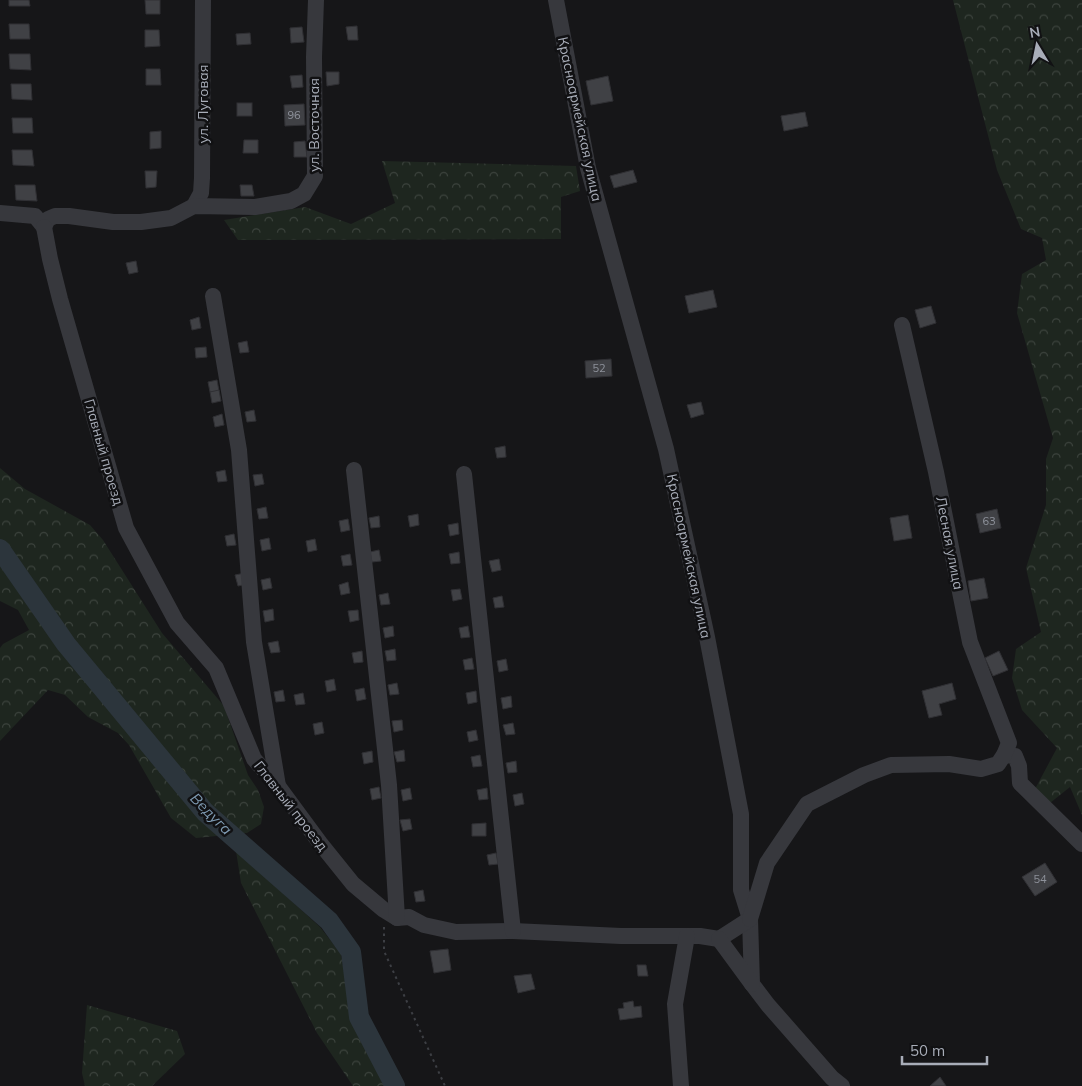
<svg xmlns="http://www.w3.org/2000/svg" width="1082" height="1086" viewBox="0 0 1082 1086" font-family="Mulish,sans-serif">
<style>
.forest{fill:url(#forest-crowns)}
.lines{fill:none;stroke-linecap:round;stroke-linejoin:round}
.river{stroke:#2c353c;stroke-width:20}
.building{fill:#404145;stroke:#303034}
.path{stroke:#3d3f44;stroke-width:2;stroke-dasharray:2.5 4;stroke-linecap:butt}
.minor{stroke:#37383d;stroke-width:16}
.labels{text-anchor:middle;stroke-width:5;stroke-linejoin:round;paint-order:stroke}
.number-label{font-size:11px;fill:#8e929b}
.street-label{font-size:14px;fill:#a8adb8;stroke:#111113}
.water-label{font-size:15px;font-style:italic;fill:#7f9bb3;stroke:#111113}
</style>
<defs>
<pattern id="forest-crowns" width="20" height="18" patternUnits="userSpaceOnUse" patternTransform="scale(1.25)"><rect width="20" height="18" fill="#1e261f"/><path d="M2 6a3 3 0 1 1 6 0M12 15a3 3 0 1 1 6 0" fill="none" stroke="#3c433d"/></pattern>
</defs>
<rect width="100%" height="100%" fill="#161618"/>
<!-- forest -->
<g class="forest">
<polygon points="953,0 1082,0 1082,815 1070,787 1050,803 1035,789 1057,748 1022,710 1012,678 1016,649 1041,632 1026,568 1046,505 1046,459 1053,438 1017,313 1022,274 1046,260 1042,238 1021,229 997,170"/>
<polygon points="382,161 576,166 580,191 561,197 561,239 238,240 224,220 305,207 351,224 395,203"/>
<polygon points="0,468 25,489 90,525 103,540 162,633 224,706 248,775 258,790 264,807 261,824 247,833 196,838 171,818 129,745 118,733 88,717 65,695 48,690 0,741 0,648 3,644 29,630 18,610 0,601"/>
<polygon points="236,851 320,927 341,954 351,1013 389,1086 353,1086 317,1033 241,883"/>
<polygon points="87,1005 177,1031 185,1054 152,1086 85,1086 82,1073"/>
</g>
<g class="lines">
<!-- river -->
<polyline class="river" points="0,549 66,644 205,812 329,921 351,952 359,1017 395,1086"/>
</g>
<!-- building -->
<g class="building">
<polygon points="9,0 29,0 30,6 9,6"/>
<polygon points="145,0 160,0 160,14 146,14"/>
<polygon points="9,24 29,24 30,39 10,39"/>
<polygon points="357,26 358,40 348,40 346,27"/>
<polygon points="302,27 304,42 291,43 290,28"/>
<polygon points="145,30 159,30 160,46 145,47"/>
<polygon points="250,33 251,44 237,45 236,34"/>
<polygon points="9,54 30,54 31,70 10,69"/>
<polygon points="146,69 160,69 161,85 146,85"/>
<polygon points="326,72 339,72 339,84 327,86"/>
<polygon points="302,75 303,87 292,88 290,76"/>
<polygon points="608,76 613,101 591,105 586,81"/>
<polygon points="11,84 31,84 32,100 12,99"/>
<rect x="237" y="103" width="15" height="13"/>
<polygon points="304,104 305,125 285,126 284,105"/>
<polygon points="805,112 808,126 784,131 781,116"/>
<polygon points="12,118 32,118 33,133 13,133"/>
<polygon points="161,131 161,148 150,149 150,132"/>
<polygon points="244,140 258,140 258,153 243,153"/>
<polygon points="305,141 307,157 294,157 294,142"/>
<polygon points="12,150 32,150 34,166 13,165"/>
<polygon points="633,170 637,182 614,188 610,176"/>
<polygon points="145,171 157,171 156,187 146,188"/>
<polygon points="15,185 35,185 37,201 16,200"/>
<polygon points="240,185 252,185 254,196 241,196"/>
<polygon points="136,261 138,272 129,274 126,263"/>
<polygon points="713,290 717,307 689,313 685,296"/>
<polygon points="931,306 936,323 920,328 915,310"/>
<polygon points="199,317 201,328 192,330 190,320"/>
<polygon points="247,341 249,352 240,353 238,343"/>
<polygon points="206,347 207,357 196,358 195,348"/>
<polygon points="611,359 612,376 586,378 585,361"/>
<polygon points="217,380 219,391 210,392 208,382"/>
<polygon points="219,390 221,401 212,403 210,392"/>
<polygon points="701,402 704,414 691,418 687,405"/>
<polygon points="254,410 256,421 247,422 245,412"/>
<polygon points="222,414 224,425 215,427 213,417"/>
<polygon points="505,446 506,457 497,458 495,448"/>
<polygon points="225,470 227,481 218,482 216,472"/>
<polygon points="262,474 264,484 255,486 253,475"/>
<polygon points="266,507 268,518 259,519 257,509"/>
<polygon points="997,509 1001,528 980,533 976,514"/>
<polygon points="418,514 419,525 410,527 408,516"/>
<polygon points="908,515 912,538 894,541 890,518"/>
<polygon points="379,516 380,527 371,528 369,518"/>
<polygon points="348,519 350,530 341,532 339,521"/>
<polygon points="458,523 459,534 450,536 448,525"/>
<polygon points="234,534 236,545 227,546 225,536"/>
<polygon points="269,538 271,549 262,551 260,540"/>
<polygon points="315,539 317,550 308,552 306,541"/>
<polygon points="379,550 381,561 372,562 370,552"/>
<polygon points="459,552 460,563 451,564 449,554"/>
<polygon points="350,554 352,565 343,566 341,556"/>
<polygon points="499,559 501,570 492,572 489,561"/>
<polygon points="245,573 247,584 238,586 235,575"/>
<polygon points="270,578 272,588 263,590 261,580"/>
<polygon points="984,578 988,598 971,601 968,581"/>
<polygon points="348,582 350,593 341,595 339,585"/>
<polygon points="460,589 462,599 453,601 451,590"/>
<polygon points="388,593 390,604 381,605 379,595"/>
<polygon points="502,596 504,607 495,608 493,598"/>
<polygon points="273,609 274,620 265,622 263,611"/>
<polygon points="358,610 359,620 350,622 348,611"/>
<polygon points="393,626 394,636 385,638 383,628"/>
<polygon points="468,626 470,637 461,638 459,628"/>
<polygon points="278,641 280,652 271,653 268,643"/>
<polygon points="395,649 396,660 387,661 385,651"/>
<polygon points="362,651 363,662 354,663 352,653"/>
<polygon points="999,651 1008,670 993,676 985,658"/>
<polygon points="472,658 474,669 465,670 463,660"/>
<polygon points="506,659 508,670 499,672 497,661"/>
<polygon points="334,679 336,690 327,692 325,681"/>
<polygon points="397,683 399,694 390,695 388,685"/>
<polygon points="952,683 956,699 939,704 942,715 929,718 922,691"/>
<polygon points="364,688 366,699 357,701 355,690"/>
<polygon points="283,690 285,701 276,702 274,692"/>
<polygon points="476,691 477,702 468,704 466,693"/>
<polygon points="303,693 305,704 296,705 294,695"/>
<polygon points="511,696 512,707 503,709 501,698"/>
<polygon points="402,720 403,730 394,732 392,721"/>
<polygon points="322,722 324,733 315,735 313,724"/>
<polygon points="513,723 515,734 506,735 503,725"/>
<polygon points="476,730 478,740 469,742 467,732"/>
<polygon points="404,750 405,761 397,762 394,752"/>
<polygon points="372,751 373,762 364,764 362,753"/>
<polygon points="480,755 482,766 473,767 471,757"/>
<polygon points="516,761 517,772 508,773 506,763"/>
<polygon points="379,787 381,798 372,800 370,789"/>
<polygon points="410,788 412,799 403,801 401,790"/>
<polygon points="487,788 488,799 479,800 477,790"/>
<polygon points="522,793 524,804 515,806 513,795"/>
<polygon points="410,819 412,829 403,831 400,820"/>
<polygon points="486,823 486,836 472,836 472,824"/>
<polygon points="496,853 498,864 489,865 487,855"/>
<polygon points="1045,863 1057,882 1035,896 1022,877"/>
<polygon points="423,890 425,901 416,902 414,892"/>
<polygon points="448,949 451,970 434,973 430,951"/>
<polygon points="637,965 646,965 648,976 638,976"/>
<polygon points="531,974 535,989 518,993 514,976"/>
<polygon points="633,1001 634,1007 641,1006 642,1017 620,1020 618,1009 624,1008 623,1003"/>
<polygon points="940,1077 946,1086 930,1086"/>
</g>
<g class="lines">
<!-- path -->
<polyline class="path" points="384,927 384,951 445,1086"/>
<!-- minor -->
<g class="minor">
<polyline points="556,0 588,168 666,449 707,637 741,814 741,890 750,919 752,984 768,1005 832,1078 842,1086"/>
<polyline points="194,206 201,193 202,178 203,0"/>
<polyline points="0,213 35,216 44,227 48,219 55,216 69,216 113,222 141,222 171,218 194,206 255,207 291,201 304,194 315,176 314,57 316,0"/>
<polyline points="44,227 50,259 60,299 126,528 177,623 216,668 254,759 278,786 320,843 353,884 384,910 397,918 409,917 424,925 456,932 513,931 621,936 700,936 719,939 750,919"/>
<polyline points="213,296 239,450 254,642 278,786"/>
<polyline points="354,470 389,785 397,918"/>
<polyline points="464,474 513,931"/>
<polyline points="1004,755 1015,756 1019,766 1020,783 1082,844"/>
<polyline points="750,919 767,863 807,804 864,775 891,765 949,764 981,769 998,764 1004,755 1009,743 970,642 936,472 902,325"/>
<polyline points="719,939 752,984"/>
<polyline points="681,1086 675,1004 687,936"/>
</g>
</g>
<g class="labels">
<!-- number labels -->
<g class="number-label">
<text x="294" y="119">96</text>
<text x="599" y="372">52</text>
<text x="989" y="525">63</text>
<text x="1040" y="883">54</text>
</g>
<!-- street labels -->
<g class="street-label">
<text transform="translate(203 104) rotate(-90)" y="5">ул. Луговая</text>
<text transform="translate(580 119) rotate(78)" y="5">Красноармейская улица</text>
<text transform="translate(314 125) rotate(-90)" y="5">ул. Восточная</text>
<text transform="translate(104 452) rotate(74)" y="5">Главный проезд</text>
<text transform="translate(950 543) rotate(79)" y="5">Лесная улица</text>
<text transform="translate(689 556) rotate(78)" y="5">Красноармейская улица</text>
<text transform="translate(291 806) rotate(52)" y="5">Главный проезд</text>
</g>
<!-- water labels -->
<g class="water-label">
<text transform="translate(211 814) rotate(45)" y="5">Ведуга</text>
</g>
</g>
<!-- north arrow -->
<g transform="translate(1037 45) rotate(350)" stroke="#111113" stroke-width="4" paint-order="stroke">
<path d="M0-4L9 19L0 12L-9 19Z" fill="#a8adb8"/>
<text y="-8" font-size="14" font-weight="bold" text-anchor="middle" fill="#a8adb8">N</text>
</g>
<!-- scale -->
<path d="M902 1056v8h85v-8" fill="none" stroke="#a8adb8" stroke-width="2.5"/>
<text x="910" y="1056" font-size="15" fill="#a8adb8" stroke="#111113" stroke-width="4" paint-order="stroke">50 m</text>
</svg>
